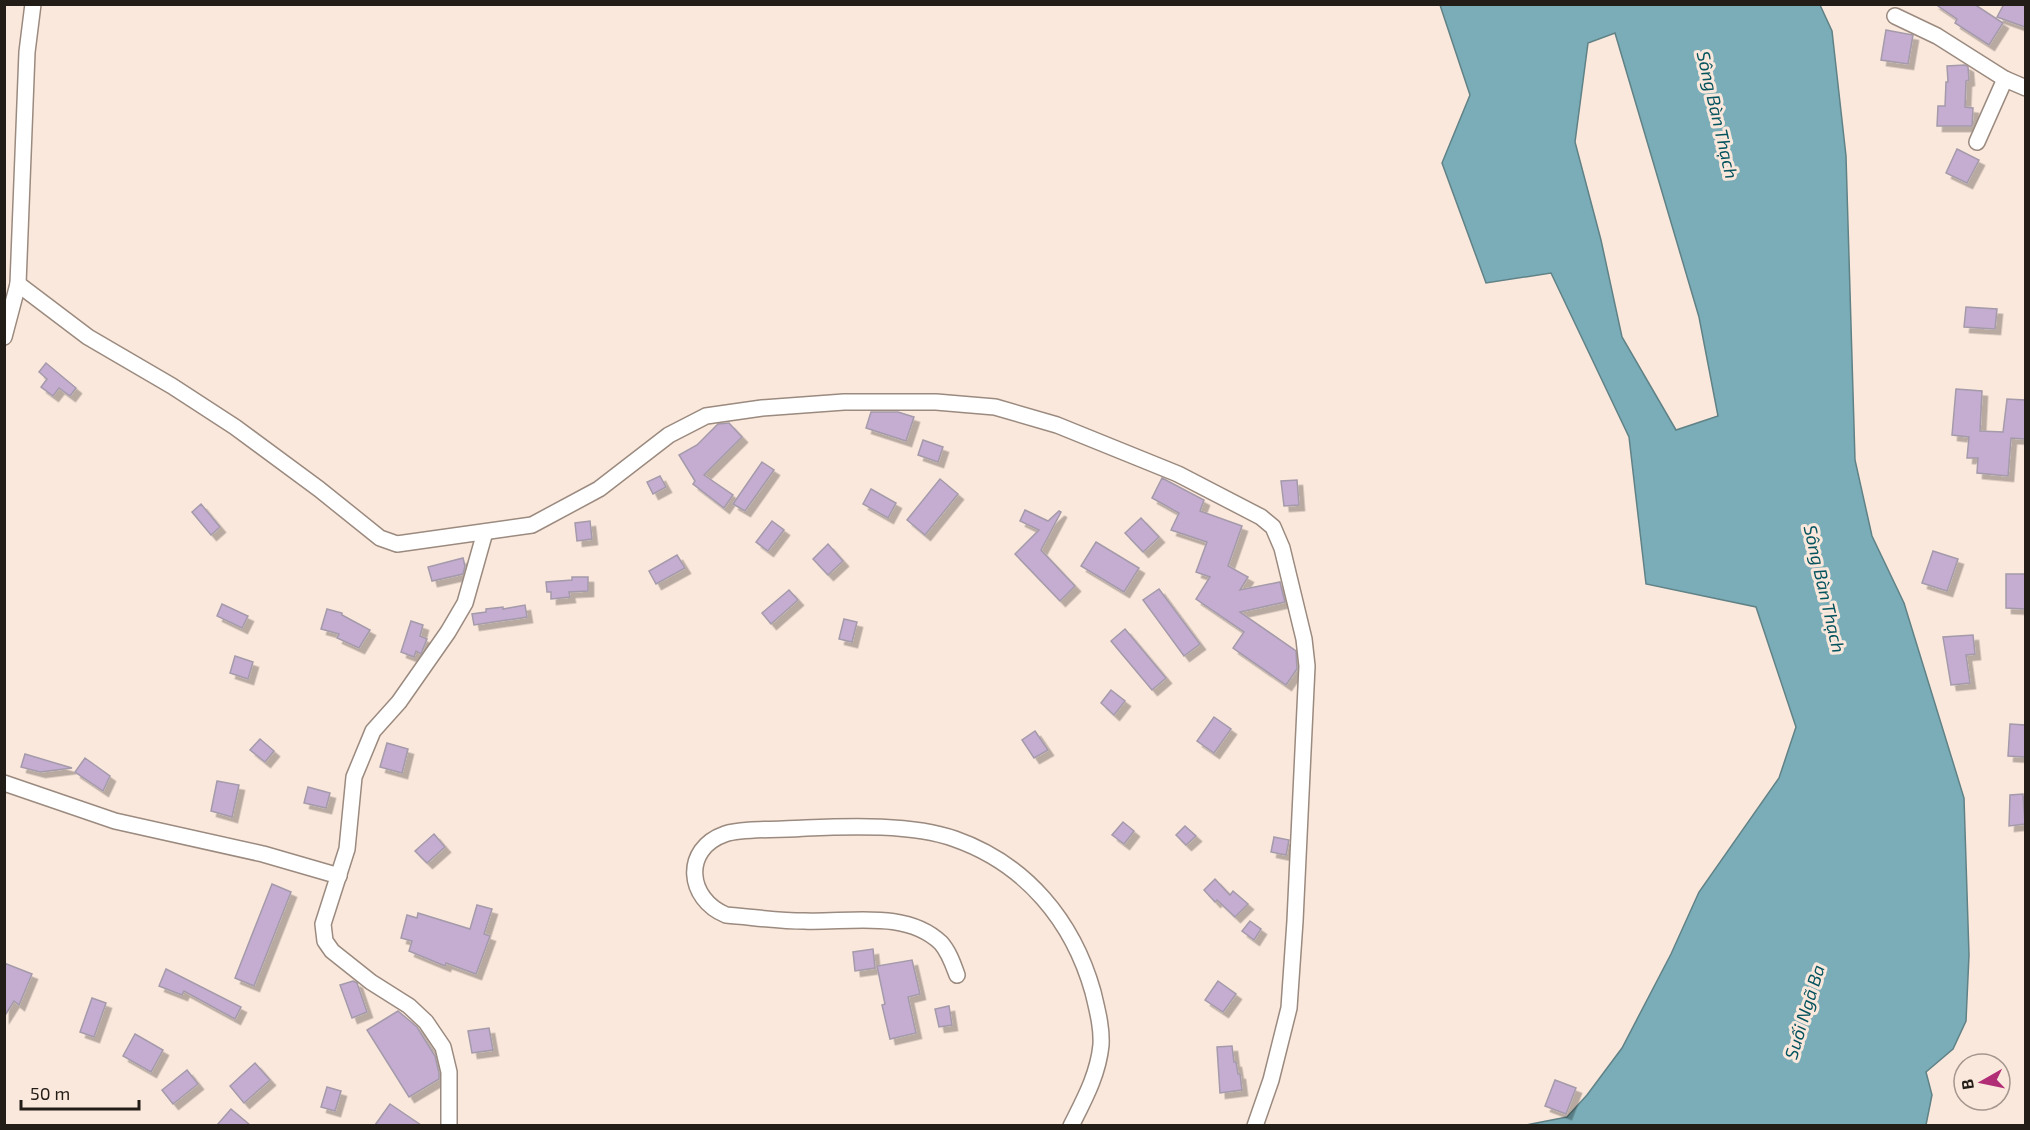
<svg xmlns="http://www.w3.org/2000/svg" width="2030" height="1130" viewBox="0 0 2030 1130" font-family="'Exo 2',sans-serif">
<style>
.water{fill:#7aadb7;stroke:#608287;stroke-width:1.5;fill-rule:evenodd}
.building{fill:#c4add0;stroke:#a49aaa;stroke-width:1.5;filter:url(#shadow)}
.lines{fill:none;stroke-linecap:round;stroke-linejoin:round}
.street-casing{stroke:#9b8a7f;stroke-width:18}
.street{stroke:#fff;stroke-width:15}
.labels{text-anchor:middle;stroke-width:6;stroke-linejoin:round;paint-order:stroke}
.water-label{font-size:18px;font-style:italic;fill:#05535e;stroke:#fbe8dc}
</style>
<defs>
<filter id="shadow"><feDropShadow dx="5.5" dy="5.5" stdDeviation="0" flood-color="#0004"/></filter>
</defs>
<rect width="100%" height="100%" fill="#fbe8dc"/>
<!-- water -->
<path class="water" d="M1440 5H1820L1832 31 1846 156 1855 460 1872 536 1904 603 1964 798 1969 955 1966 1021 1953 1049 1926 1072 1932 1095 1926 1125H1526L1567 1117 1587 1095 1622 1048 1671 954 1699 892 1779 778 1796 727 1756 607 1646 584 1629 437 1551 273 1486 283 1442 163 1470 95ZM1615 33 1699 317 1718 416 1676 430 1622 337 1601 240 1575 142 1588 43Z"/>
<!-- building -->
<g class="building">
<polygon points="1935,4 1974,4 2003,23 1989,45 1955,23 1957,19"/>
<polygon points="2004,4 2025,4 2025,27 1997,17"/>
<polygon points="1886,30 1913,35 1908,64 1881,60"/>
<polygon points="1965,65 1968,67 1969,80 1966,81 1965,107 1973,108 1972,126 1937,126 1938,106 1945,106 1946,82 1948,82 1947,66"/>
<polygon points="1957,149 1979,160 1967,183 1946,173"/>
<polygon points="1966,307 1997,309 1995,329 1964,327"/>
<polygon points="46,363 76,388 70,396 59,388 53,396 41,387 47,379 39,372"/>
<polygon points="1956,389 1982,391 1980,431 2003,432 2007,399 2025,400 2025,439 2011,438 2008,476 1977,473 1978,458 1967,458 1969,437 1952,435"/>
<polygon points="871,412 898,412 914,417 906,441 866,428"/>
<polygon points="729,423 742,437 704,475 733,495 724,508 693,484 695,481 679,455 697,445 718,424"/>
<polygon points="923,440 943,447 938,462 918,455"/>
<polygon points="762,462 774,470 745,511 733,504"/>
<polygon points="660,476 666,487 653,494 647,482"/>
<polygon points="1162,478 1204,500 1200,511 1242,526 1228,566 1248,577 1240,590 1280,582 1285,602 1240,612 1296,651 1297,669 1286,685 1233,648 1244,632 1196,599 1210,577 1196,572 1207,542 1171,530 1179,513 1152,498"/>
<polygon points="940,479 958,494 925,535 907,520"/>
<polygon points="1297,480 1299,505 1284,506 1281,481"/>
<polygon points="871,489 896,503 888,518 863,504"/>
<polygon points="201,504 220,527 211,535 192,512"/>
<polygon points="1025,510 1048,521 1059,511 1061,512 1041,550 1075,586 1060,601 1015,554 1039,530 1020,521"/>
<polygon points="1141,518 1159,537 1143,552 1125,533"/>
<polygon points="590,521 592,539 577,541 575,523"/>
<polygon points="772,521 784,530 768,551 756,542"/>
<polygon points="1096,542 1139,568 1124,592 1081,566"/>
<polygon points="828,544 843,561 828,575 813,559"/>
<polygon points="1933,551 1958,559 1947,591 1922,583"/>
<polygon points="677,555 685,568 656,584 649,571"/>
<polygon points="463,558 465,566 463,574 432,581 428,567"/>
<polygon points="2006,574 2025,574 2025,609 2006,608"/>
<polygon points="572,577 588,577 588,591 569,592 570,597 551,599 551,592 547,592 546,582 572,580"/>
<polygon points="1159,589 1200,644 1184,656 1143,600"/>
<polygon points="789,590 798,600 771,624 762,613"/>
<polygon points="222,604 248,616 242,628 217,616"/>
<polygon points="525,605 527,617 474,625 472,614 486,612 486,609 503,607 503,609"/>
<polygon points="327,609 342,613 342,615 370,630 359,648 337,638 339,634 321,629"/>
<polygon points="844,619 857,622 852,642 839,639"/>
<polygon points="411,621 423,625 420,636 427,639 421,654 416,651 414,657 401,652"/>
<polygon points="1125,629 1166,678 1152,690 1111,641"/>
<polygon points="1973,635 1975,654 1966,655 1970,683 1951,685 1943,637"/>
<polygon points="235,656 253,662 248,679 230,673"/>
<polygon points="1111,690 1125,701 1114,715 1101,703"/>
<polygon points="1214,717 1231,729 1214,753 1197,741"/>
<polygon points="2010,724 2025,725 2025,757 2008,756"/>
<polygon points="1035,731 1048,750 1034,758 1022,740"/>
<polygon points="260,739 274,751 265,762 250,750"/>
<polygon points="387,743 408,749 402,773 380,767"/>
<polygon points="25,754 72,768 40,772 21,767"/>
<polygon points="85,758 110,776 103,791 75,772"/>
<polygon points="217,781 239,785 232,817 211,811"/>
<polygon points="308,787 330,793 326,808 304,803"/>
<polygon points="2023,794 2025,824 2009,826 2010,795"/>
<polygon points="1123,822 1134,831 1124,844 1112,835"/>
<polygon points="1185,826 1196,836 1186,845 1176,835"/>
<polygon points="434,834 445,847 427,863 415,851"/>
<polygon points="1274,837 1289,840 1286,855 1271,852"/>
<polygon points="1215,879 1230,895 1233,891 1248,904 1235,917 1217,900 1215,902 1204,890"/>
<polygon points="272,884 291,892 254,986 235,978"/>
<polygon points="477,905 492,909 484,934 490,936 476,974 446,963 445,966 409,951 412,941 401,938 407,915 417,918 418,913 470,929"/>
<polygon points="1250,921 1261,929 1254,940 1242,931"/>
<polygon points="873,949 875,968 855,971 853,952"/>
<polygon points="912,960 920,994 908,997 916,1033 890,1039 882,1005 885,1004 877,966"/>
<polygon points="4,963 32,974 19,1005 14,1001 4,1017"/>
<polygon points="166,969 241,1007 235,1019 184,991 182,995 159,986"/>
<polygon points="353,981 357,983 367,1012 352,1018 340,985"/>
<polygon points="1218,981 1236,994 1223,1012 1205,1000"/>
<polygon points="92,998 106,1003 94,1037 80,1032"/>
<polygon points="949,1006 952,1025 939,1027 935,1009"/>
<polygon points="398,1011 417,1027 435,1056 439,1073 439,1079 409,1097 367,1030"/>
<polygon points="489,1028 493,1050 472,1053 468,1031"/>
<polygon points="135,1034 163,1050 151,1072 123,1056"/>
<polygon points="1232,1046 1234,1062 1236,1062 1238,1074 1240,1074 1242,1090 1220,1093 1217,1047"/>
<polygon points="255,1063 270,1080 244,1103 230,1086"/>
<polygon points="187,1070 198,1084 173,1104 162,1090"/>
<polygon points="1555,1080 1576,1088 1566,1114 1545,1106"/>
<polygon points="327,1087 341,1091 335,1111 321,1107"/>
<polygon points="390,1104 421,1125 375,1125"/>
<polygon points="231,1109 250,1125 217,1125"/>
</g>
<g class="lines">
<!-- street casing -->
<g class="street-casing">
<g id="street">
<polyline points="1895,16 1937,36 2005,79 2026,88"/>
<polyline points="1977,142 2005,79"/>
<polyline points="18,284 88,337 172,386 235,427 319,489 380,538 397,544 532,525 599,489 669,435 706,416 762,408 844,402 936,402 995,407 1057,425 1178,474 1261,517 1273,527 1282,548 1304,639 1307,666 1295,921 1289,1008 1271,1080 1255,1126"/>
<polyline points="4,337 18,284 27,52 33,4"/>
<polyline points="4,783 115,821 263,854 339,876"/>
<path d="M957 975C953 964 949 952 941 943 906 909 847 923 804 921 778 921 752 917 726 915 687 899 682 849 725 834 742 828 786 830 806 828 850 826 913 824 955 839 1026 864 1073 921 1093 992 1097 1009 1102 1027 1101 1045 1098 1075 1084 1100 1071 1126"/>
<polyline points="449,1126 449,1072 443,1047 426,1022 409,1006 371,982 332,951 325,941 323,924 347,849 354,777 373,731 399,702 448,632 465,603 485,532"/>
</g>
</g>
<!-- street -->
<use href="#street" class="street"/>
</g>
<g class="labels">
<!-- water labels -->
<g class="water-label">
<text transform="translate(1717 115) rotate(77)" y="6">Sông Bàn Thạch</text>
<text transform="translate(1824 589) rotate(77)" y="6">Sông Bàn Thạch</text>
<text transform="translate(1805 1012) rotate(-73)" y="6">Suối Ngã Ba</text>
</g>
</g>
<!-- border -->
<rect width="2030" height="1130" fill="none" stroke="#231d18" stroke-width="12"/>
<!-- north arrow -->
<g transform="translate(1982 1082) rotate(261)"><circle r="28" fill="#fbe8dc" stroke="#a5978e" stroke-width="1.5"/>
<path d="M0-4.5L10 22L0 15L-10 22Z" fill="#b12d76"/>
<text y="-9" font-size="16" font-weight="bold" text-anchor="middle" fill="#231d18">B</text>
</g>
<!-- scale -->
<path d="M21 1100v9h118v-9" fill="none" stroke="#231d18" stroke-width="3"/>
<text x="30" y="1100" font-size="18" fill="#231d18" stroke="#fbe8dc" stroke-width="4.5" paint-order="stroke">50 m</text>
</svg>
